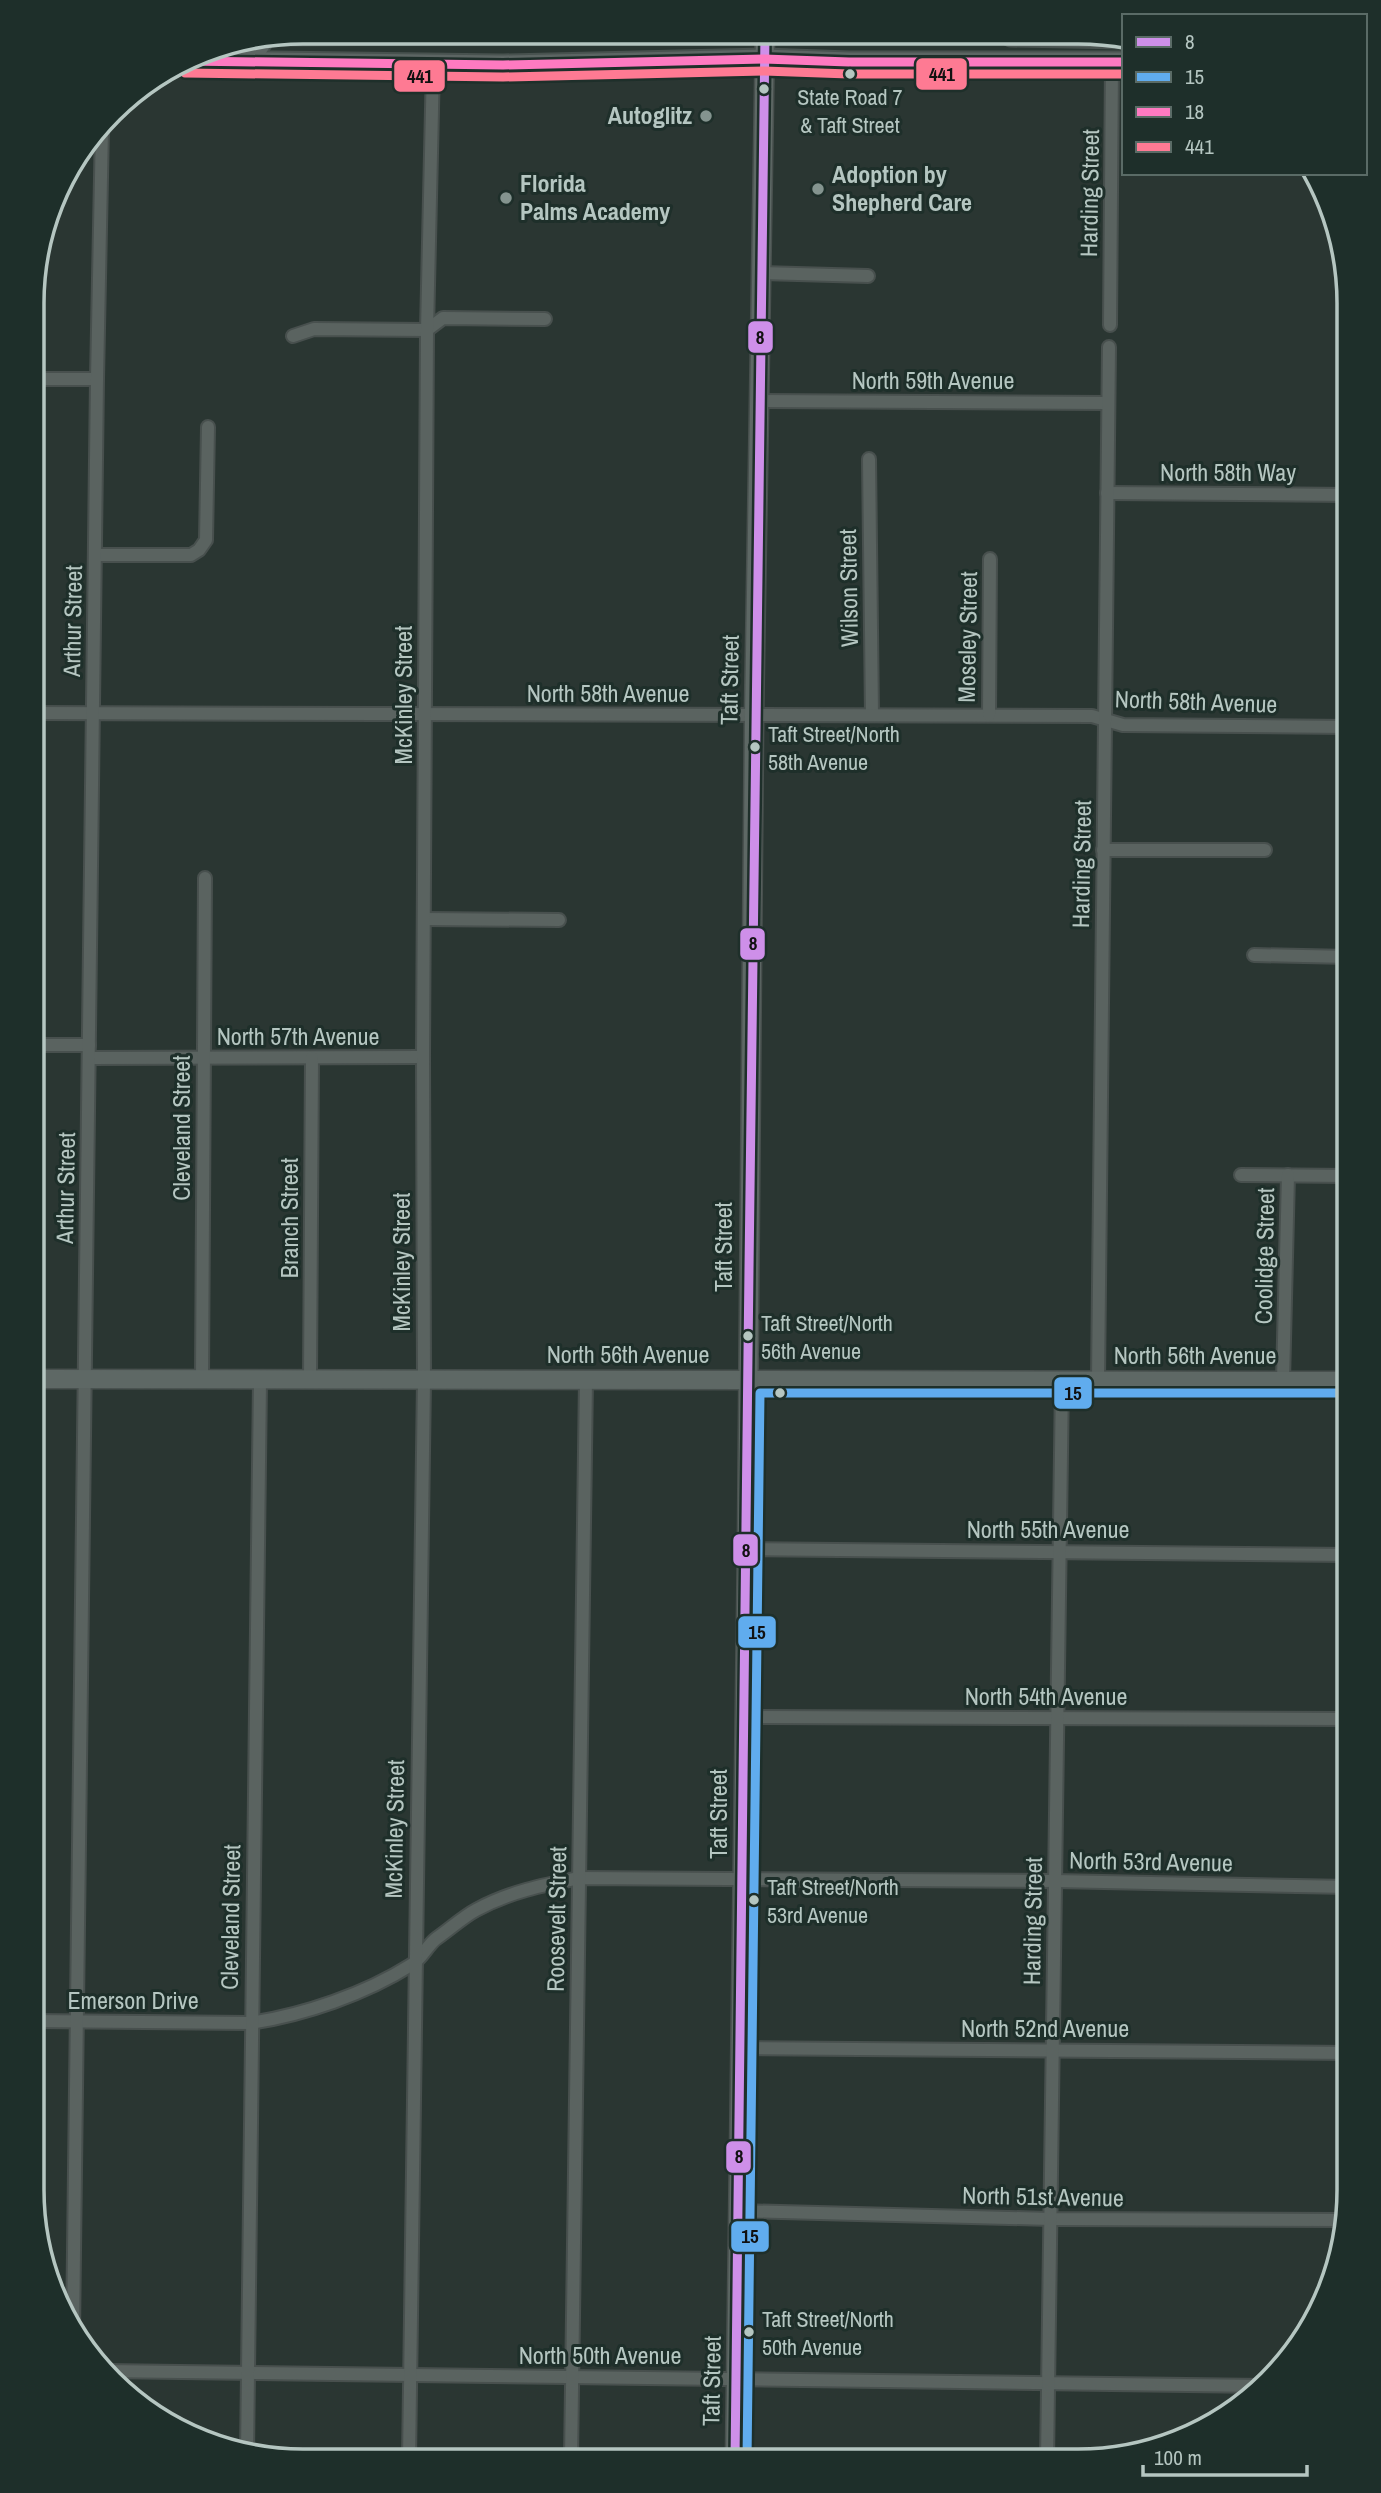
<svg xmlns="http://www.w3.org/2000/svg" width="1381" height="2493" viewBox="0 0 1381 2493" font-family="'Archivo Narrow',sans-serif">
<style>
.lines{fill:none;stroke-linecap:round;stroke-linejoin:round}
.street-casing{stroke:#48504e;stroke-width:16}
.secondary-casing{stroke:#48504e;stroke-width:21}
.primary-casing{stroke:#48524f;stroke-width:23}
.street{stroke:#5a6360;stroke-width:12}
.secondary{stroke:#5e6865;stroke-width:18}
.primary{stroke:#5c6563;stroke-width:19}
.bus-1-casing{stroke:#1e2f2a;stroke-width:14}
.bus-2-casing{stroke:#1e2f2a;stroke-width:14}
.bus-3-casing{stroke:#1e2f2a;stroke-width:14}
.bus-4-casing{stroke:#1e2f2a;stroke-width:14}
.bus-1{stroke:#ce8fe9;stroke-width:9}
.bus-2{stroke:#60acee;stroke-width:9}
.bus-3{stroke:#fe7ac1;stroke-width:9}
.bus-4{stroke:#fe7a93;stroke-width:9}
.bus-dot{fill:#b5c6c1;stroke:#1e2f2a;stroke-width:2.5}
.poi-dot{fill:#84948f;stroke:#1e2f2a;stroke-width:2.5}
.labels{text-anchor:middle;stroke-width:6;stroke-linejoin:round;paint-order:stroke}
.bus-label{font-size:22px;fill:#b5c6c1;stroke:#1e2f2a;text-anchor:start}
.poi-label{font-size:24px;font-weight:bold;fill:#b5c6c1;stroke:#1e2f2a;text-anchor:start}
.street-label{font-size:24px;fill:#b5c6c1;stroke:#1e2f2a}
.rim{fill:none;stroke:#b5c6c1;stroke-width:3.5}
.line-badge{stroke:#1e2f2a;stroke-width:2.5}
.pale-badge-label{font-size:19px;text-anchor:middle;font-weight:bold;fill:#111}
</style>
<rect width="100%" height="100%" fill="#2a3632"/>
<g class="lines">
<!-- street casing -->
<g class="street-casing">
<g id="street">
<polyline points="761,273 868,276"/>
<polyline points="1110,325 1112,62"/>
<polyline points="293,336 314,329 427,330 443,318 545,319"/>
<polyline points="34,379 97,379"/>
<polyline points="759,401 1108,403"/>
<polyline points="869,459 872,715"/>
<polyline points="1107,493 1349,495"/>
<polyline points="95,555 191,555 199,550 206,540 208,427"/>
<polyline points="33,713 1092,716 1123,725 1349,727"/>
<polyline points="989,715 990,559"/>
<polyline points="1103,850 1265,850"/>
<polyline points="424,919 559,920"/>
<polyline points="1254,955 1349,957"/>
<polyline points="33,1045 89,1045"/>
<polyline points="89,1058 423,1057"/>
<polyline points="1241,1175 1349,1176"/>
<polyline points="202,1378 205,878"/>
<polyline points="310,1378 312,1058"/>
<polyline points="1098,1380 1109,347"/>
<polyline points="1283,1381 1288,1175"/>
<polyline points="747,1549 1349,1555"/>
<polyline points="744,1717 1349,1719"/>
<path d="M32 2021 250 2023C304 2015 365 1994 411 1965 422 1959 427 1945 437 1938 450 1929 463 1917 476 1910 509 1892 543 1885 579 1878L1055 1881 1349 1887"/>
<polyline points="741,2048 1349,2053"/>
<polyline points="739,2211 1051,2219 1346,2220"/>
<polyline points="73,2333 97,379 102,127"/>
<polyline points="105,2371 1263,2386"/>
<polyline points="247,2454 260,1381"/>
<polyline points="409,2460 424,1380 423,1057 427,330 433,65"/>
<polyline points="571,2460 586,1379"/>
<polyline points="1047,2461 1062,1381"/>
</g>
</g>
<!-- secondary casing -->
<g class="secondary-casing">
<g id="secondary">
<polyline points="32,1379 1349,1381"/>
<polyline points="735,2460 747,1549 754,716 765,34"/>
</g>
</g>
<!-- primary casing -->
<g class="primary-casing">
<g id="primary">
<polyline points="284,35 573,33"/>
<polyline points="1011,36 1124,38"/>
<polyline points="185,61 503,65 764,59 849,62 1124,62"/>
<polyline points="237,61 257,49 264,39"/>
</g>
</g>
<!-- street -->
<use href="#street" class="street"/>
<!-- secondary -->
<use href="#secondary" class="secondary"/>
<!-- primary -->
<use href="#primary" class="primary"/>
<!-- bus-1 casing -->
<g class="bus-1-casing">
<path id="bus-1" d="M735 2460C746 1651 752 843 765 34"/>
</g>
<!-- bus-2 casing -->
<g class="bus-2-casing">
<polyline id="bus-2" points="747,2460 760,1393 1349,1393"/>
</g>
<!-- bus-3 casing -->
<g class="bus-3-casing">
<polyline id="bus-3" points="185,61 503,65 764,59 849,62 1124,62"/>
</g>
<!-- bus-4 casing -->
<g class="bus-4-casing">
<polyline id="bus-4" points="185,73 503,77 764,71 849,74 1124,74"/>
</g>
<!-- bus-1 -->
<use href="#bus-1" class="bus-1"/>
<!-- bus-2 -->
<use href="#bus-2" class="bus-2"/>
<!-- bus-3 -->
<use href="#bus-3" class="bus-3"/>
<!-- bus-4 -->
<use href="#bus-4" class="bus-4"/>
</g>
<!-- markers -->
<g class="bus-dot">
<circle cx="850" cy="74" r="6"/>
<circle cx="764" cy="89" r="6"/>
<circle cx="755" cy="747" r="6"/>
<circle cx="748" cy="1336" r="6"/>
<circle cx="780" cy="1393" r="6"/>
<circle cx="754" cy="1900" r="6"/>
<circle cx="749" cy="2332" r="6"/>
</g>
<g class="poi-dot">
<circle cx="706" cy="116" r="7"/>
<circle cx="818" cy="189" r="7"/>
<circle cx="506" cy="198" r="7"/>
</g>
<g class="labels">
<!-- bus labels -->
<g class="bus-label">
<text x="850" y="105" text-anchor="middle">State Road 7<tspan x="850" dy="28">&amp; Taft Street</tspan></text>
<text x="768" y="742">Taft Street/North<tspan x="768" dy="28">58th Avenue</tspan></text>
<text x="761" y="1331">Taft Street/North<tspan x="761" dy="28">56th Avenue</tspan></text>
<text x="767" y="1895">Taft Street/North<tspan x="767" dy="28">53rd Avenue</tspan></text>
<text x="762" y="2327">Taft Street/North<tspan x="762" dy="28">50th Avenue</tspan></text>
</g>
<!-- poi labels -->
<g class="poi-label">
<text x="692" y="124" text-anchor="end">Autoglitz</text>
<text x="832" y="183">Adoption by<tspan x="832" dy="28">Shepherd Care</tspan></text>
<text x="520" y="192">Florida<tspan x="520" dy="28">Palms Academy</tspan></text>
</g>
<!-- street labels -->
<g class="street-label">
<text transform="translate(1090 193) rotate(-89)" y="8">Harding Street</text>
<text x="933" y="389">North 59th Avenue</text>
<text x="1228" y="481">North 58th Way</text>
<text transform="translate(849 588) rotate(-91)" y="8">Wilson Street</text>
<text transform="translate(73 621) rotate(-89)" y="8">Arthur Street</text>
<text transform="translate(968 637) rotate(-89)" y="8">Moseley Street</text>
<text transform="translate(730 680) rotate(-89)" y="8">Taft Street</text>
<text x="608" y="702">North 58th Avenue</text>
<text transform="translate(404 695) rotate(-90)" y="8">McKinley Street</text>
<text transform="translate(1196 702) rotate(2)" y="8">North 58th Avenue</text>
<text transform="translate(1082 864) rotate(-89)" y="8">Harding Street</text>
<text x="298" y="1045">North 57th Avenue</text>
<text transform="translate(182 1128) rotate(-90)" y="8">Cleveland Street</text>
<text transform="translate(66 1188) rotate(-89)" y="8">Arthur Street</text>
<text transform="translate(290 1218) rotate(-90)" y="8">Branch Street</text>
<text transform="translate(724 1247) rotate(-90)" y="8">Taft Street</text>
<text transform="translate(1265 1256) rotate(-89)" y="8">Coolidge Street</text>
<text transform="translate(402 1262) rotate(-90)" y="8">McKinley Street</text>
<text x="628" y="1363">North 56th Avenue</text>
<text x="1195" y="1364">North 56th Avenue</text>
<text x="1048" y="1538">North 55th Avenue</text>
<text x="1046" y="1705">North 54th Avenue</text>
<text transform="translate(719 1814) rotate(-90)" y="8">Taft Street</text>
<text transform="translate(395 1829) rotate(-89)" y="8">McKinley Street</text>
<text transform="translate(1151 1862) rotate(1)" y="8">North 53rd Avenue</text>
<text transform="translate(231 1917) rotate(-89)" y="8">Cleveland Street</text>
<text transform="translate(557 1919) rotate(-89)" y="8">Roosevelt Street</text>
<text transform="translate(1033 1921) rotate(-89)" y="8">Harding Street</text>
<text x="133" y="2009">Emerson Drive</text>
<text x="1045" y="2037">North 52nd Avenue</text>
<text transform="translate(1043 2197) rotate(1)" y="8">North 51st Avenue</text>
<text x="600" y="2364">North 50th Avenue</text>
<text transform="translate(712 2381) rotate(-89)" y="8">Taft Street</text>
</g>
</g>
<!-- crop -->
<path d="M0 0H1381V2493H0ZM303 44H1078A259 259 0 0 1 1337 303V2190A259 259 0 0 1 1078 2449H303A259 259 0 0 1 44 2190V303A259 259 0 0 1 303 44Z" fill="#1e2f2a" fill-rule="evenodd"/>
<path class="rim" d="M303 44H1078A259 259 0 0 1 1337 303V2190A259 259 0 0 1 1078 2449H303A259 259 0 0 1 44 2190V303A259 259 0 0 1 303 44Z"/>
<g class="line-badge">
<rect x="915" y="57" width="53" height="34" rx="7" fill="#fe7a93"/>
<rect x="393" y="59" width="53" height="34" rx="7" fill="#fe7a93"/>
<rect x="747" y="320" width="27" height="34" rx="7" fill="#ce8fe9"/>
<rect x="739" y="927" width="27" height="34" rx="7" fill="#ce8fe9"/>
<rect x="1053" y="1376" width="40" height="34" rx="7" fill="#60acee"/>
<rect x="732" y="1533" width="27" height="34" rx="7" fill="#ce8fe9"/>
<rect x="737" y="1615" width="40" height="34" rx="7" fill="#60acee"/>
<rect x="725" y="2140" width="27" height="34" rx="7" fill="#ce8fe9"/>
<rect x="730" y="2220" width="40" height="33" rx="7" fill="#60acee"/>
</g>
<g class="pale-badge-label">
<text x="942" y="81">441</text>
<text x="420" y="83">441</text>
<text x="760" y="344">8</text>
<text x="753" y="950">8</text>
<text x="1073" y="1400">15</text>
<text x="746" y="1557">8</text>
<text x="757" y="1639">15</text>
<text x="739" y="2163">8</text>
<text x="750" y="2243">15</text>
</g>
<!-- legend -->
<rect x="1122" y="14" width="245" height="161" fill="#1e2f2a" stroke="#5a6b66" stroke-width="2"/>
<rect x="1136" y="37" width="35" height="10" fill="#ce8fe9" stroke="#5a6b66" stroke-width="2"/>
<text x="1185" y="49" font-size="21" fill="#b5c6c1">8</text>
<rect x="1136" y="72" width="35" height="10" fill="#60acee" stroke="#5a6b66" stroke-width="2"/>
<text x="1185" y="84" font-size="21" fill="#b5c6c1">15</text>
<rect x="1136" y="107" width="35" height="10" fill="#fe7ac1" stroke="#5a6b66" stroke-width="2"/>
<text x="1185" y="119" font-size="21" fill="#b5c6c1">18</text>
<rect x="1136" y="142" width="35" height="10" fill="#fe7a93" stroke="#5a6b66" stroke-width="2"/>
<text x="1185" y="154" font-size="21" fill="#b5c6c1">441</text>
<!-- scale -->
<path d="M1143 2465v10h164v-10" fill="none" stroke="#b5c6c1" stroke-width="3.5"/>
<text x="1154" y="2465" font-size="21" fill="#b5c6c1" stroke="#1e2f2a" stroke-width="5" paint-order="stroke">100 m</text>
</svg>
